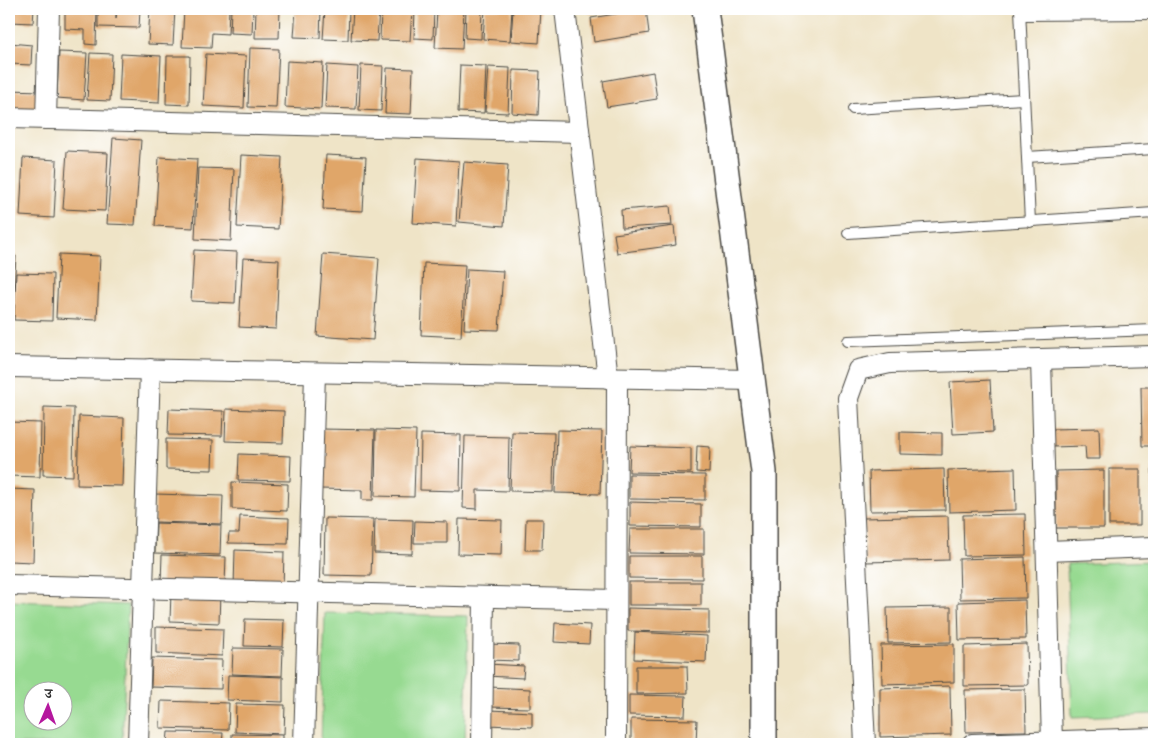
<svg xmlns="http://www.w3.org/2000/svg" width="1163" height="753" viewBox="0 0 1163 753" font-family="'Gentium Book Plus','Noto Serif Devanagari',serif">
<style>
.green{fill:#97da91;stroke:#61825e;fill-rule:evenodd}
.building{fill:#e0a669}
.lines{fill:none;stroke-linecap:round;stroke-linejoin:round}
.service-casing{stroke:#484742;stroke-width:12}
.minor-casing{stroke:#484742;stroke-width:22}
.tertiary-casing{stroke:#484742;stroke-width:28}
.service{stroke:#fff;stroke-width:10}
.minor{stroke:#fff;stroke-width:20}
.tertiary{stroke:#fff;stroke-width:25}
</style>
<rect width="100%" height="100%" fill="#fff"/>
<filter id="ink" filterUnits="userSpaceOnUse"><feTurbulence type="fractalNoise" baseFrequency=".02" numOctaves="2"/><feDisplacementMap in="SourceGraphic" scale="10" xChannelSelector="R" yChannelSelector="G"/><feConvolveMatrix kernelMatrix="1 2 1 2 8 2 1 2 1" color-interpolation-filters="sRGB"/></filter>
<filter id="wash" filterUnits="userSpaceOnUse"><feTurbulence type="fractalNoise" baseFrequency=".0096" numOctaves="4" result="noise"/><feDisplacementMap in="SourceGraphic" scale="20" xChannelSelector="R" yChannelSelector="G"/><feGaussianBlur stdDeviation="1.12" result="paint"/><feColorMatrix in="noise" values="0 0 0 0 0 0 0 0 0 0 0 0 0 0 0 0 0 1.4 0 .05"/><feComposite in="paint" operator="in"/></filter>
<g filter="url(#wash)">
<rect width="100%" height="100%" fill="#efe4c7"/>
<!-- green -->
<g class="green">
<polygon points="1154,561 1154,714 1072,717 1067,564"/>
<path d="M9 601 128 605 122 744H9ZM32 690H62V720H32Z"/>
<polygon points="325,613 468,616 465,744 321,744"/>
</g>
<g id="blocks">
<!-- building -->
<g class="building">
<polygon points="9,9 34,9 33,23 9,22"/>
<polygon points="65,9 97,9 96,45 85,44 85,30 65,29"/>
<polygon points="98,9 116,9 116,19 117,9 140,9 139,28 98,27"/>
<polygon points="150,9 175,9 173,45 148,44"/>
<polygon points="184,9 229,9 228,34 212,33 211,48 182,47"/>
<polygon points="231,9 253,9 252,34 230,33"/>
<polygon points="256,9 280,9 279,38 255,38"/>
<polygon points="296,9 321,9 320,38 294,37"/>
<polygon points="325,9 349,9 348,40 323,39"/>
<polygon points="353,9 379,9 377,41 351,40"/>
<polygon points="381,9 412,9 410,41 380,40"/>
<polygon points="415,9 434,9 433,39 414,38"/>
<polygon points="437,9 464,9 462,49 435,48"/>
<polygon points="466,9 482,9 481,39 465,38"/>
<polygon points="485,9 512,9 510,41 483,39"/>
<polygon points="513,9 541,9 539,43 511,41"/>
<polygon points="589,9 616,9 616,10 590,14"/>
<polygon points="646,9 649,33 594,42 591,18"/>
<polygon points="9,43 32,45 31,65 9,64"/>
<polygon points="250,48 279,49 276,108 248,107"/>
<polygon points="59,52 87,53 84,100 57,98"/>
<polygon points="90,53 112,54 110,101 87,100"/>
<polygon points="121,54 161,56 159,103 119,101"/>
<polygon points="206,54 246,56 244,108 203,106"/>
<polygon points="167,56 190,56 189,105 166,104"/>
<polygon points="287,61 323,63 321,109 285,107"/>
<polygon points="327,65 358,67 356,109 325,108"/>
<polygon points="361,65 383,66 381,111 359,110"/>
<polygon points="460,65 486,66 484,113 458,112"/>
<polygon points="488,67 510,68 508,113 485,112"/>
<polygon points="387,68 413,69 411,114 385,113"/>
<polygon points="513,70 540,71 538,115 512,113"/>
<polygon points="653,72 657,99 607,107 603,81"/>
<polygon points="9,90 41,91 40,111 9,110"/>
<polygon points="113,138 141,140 135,225 107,224"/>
<polygon points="67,151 108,153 105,211 63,209"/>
<polygon points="241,155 282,157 278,229 237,227"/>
<polygon points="326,155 366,157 363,211 323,209"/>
<polygon points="159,157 197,159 193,228 155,226"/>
<polygon points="23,158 57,160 54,218 20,216"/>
<polygon points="417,158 459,161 456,226 413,223"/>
<polygon points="464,162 508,165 504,226 459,222"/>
<polygon points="198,168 234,169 231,241 195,239"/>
<polygon points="670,206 672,225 622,228 621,210"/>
<polygon points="674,226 676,245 617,253 614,234"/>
<polygon points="194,250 237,252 235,303 191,301"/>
<polygon points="59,254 100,256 97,320 56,318"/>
<polygon points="323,254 379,258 373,340 317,336"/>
<polygon points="9,255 16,256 12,326 9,325"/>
<polygon points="243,258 279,260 276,329 239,327"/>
<polygon points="424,263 465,265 461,337 421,335"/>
<polygon points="467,269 503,271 499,330 464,329"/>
<polygon points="16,273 53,274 52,321 14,320"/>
<polygon points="990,380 993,432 953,434 950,382"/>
<polygon points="1141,387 1154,387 1154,446 1142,446"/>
<polygon points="44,407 74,408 73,476 43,475"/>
<polygon points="169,409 223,411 222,436 168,435"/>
<polygon points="226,409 284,411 283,443 225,441"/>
<polygon points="79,416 124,418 122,486 77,485"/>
<polygon points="9,422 41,423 40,477 9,476"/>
<polygon points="1099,428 1100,459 1086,459 1085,446 1052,447 1051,429"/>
<polygon points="321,429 375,430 373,500 362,500 362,490 320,489"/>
<polygon points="376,430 416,431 414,497 375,496"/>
<polygon points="557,430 602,431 600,494 555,493"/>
<polygon points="512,432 554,433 553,492 510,491"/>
<polygon points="900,432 942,433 942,455 900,454"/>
<polygon points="421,434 461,435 460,491 420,490"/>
<polygon points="465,436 509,437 508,491 477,490 477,509 463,508"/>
<polygon points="166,439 213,440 212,470 166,469"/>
<polygon points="630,446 691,448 691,473 629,472"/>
<polygon points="697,446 710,447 709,473 696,472"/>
<polygon points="239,454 291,456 290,481 238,480"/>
<polygon points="1015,468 1016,510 949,512 948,470"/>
<polygon points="944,469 945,510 870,511 869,471"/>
<rect x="1109" y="469" width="31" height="56"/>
<polygon points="1152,469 1154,469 1154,514 1153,514"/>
<polygon points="1104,470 1104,528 1056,528 1056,471"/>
<polygon points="629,474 705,475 705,500 629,499"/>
<polygon points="232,482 288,484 287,511 232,509"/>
<polygon points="9,489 35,490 33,562 9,561"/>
<polygon points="155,494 223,496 222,524 155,522"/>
<polygon points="630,502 701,504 701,527 630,526"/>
<polygon points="1025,514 1026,555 964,556 963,515"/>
<polygon points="240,516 289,518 288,544 228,543 229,533 239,533"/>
<polygon points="948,516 949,560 865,562 864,518"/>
<polygon points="325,518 373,519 371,576 324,575"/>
<polygon points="375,519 413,520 412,554 374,553"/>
<polygon points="459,519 502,520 501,555 458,554"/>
<polygon points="526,519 543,519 542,550 525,550"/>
<polygon points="415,521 447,522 447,543 414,543"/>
<polygon points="156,523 221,525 220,555 155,553"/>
<polygon points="630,529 704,529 704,554 629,553"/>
<polygon points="235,550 284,552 283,589 234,587"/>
<polygon points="162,555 226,557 225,584 161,582"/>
<polygon points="629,556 702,556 702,579 629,578"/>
<polygon points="1025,557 1026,598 960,599 959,559"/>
<rect x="629" y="582" width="72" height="23"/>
<polygon points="171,592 220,593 219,623 170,621"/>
<polygon points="1025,600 1026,639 959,640 958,602"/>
<polygon points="951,607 951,642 888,643 887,608"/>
<polygon points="628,608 709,610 709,633 628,631"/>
<polygon points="245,619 284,620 283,647 244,646"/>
<polygon points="555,623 590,625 589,644 554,642"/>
<polygon points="156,627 223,629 222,656 156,653"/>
<polygon points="635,632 707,636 706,662 634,659"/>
<polygon points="487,644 519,645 519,661 487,660"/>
<polygon points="954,644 954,682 882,684 881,645"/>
<polygon points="1027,644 1028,685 964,686 964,646"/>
<polygon points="233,648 283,649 282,676 232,674"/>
<polygon points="152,658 222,660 221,689 151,687"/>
<polygon points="488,664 524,666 523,678 487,676"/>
<polygon points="636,666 687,666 688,693 636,694"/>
<polygon points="228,675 283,677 283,702 227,700"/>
<polygon points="950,686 951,735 880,737 880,688"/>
<polygon points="489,687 530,689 530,708 489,707"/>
<polygon points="1025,689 1026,731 966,732 965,690"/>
<polygon points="629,695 686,696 685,716 629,715"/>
<polygon points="161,701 229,703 228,730 160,728"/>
<polygon points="236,704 285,705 284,734 235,732"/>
<polygon points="489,710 532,712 532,727 488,725"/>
<polygon points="631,719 697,720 696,744 631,744"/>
<polygon points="168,732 223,733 222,744 167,744"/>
<polygon points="232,734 283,735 283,744 232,744"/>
</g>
</g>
</g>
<g filter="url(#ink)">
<use href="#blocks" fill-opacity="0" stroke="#484742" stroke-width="1"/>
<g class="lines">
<!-- service casing -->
<g class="service-casing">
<g id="service">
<polyline points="1020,9 1030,222"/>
<polyline points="1021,15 1154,14"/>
<polyline points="853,109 1024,99"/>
<polyline points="1027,157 1154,149"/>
<polyline points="848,233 1154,213"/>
<polyline points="848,341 1154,330"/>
</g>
</g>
<!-- minor casing -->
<g class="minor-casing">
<g id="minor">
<polyline points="565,9 608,378"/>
<polyline points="9,118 579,132"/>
<polyline points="46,119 49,9"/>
<polyline points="1041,360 1052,742"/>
<polyline points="9,367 753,380"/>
<polyline points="1047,551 1154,547"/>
<polyline points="9,585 616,600"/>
<polyline points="138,744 150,369"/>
<polyline points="304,744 315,373"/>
<polyline points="482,744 484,597"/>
<polyline points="616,744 617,378"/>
<polyline points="865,744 848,398 858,370 890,363 1154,356"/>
<polyline points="972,744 1154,738"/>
</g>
</g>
<!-- tertiary casing -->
<g class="tertiary-casing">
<polyline id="tertiary" points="705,9 764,472 764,744"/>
</g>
<!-- service -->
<use href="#service" class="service"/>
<!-- minor -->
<use href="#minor" class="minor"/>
<!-- tertiary -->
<use href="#tertiary" class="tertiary"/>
</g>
</g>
<!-- margin -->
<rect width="1163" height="753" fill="none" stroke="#fff" stroke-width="30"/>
<!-- north arrow -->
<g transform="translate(48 706) rotate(2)"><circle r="24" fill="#ffffff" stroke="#aaaaaa"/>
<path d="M0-4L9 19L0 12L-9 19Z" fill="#b5179e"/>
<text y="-8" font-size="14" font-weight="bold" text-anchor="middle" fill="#2b2b2b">उ</text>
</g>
</svg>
